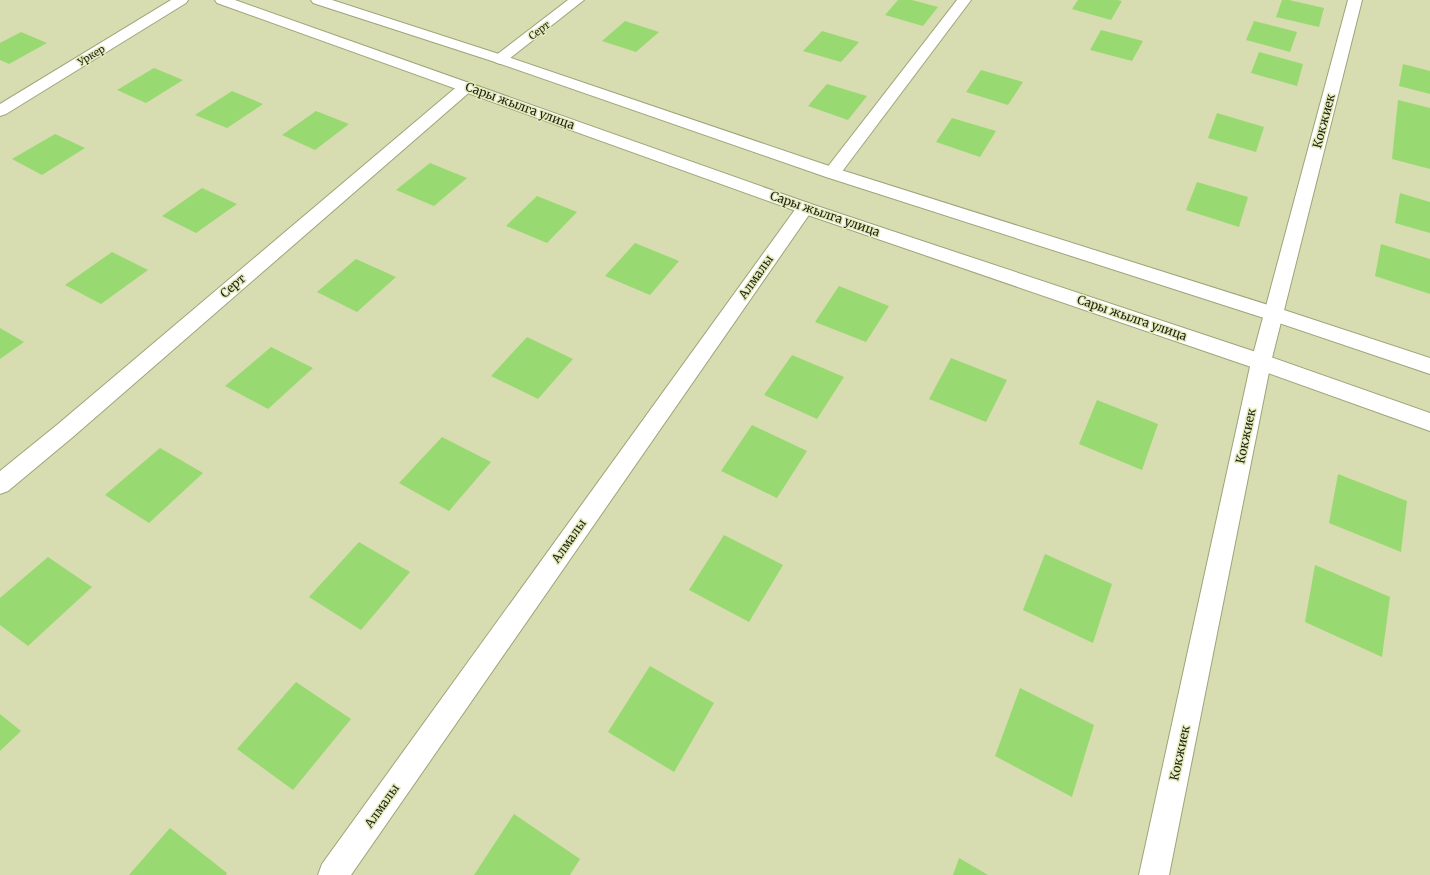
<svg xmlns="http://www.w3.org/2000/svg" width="1430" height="875" viewBox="0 0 1430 875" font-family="Merriweather,serif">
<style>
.building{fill:#99d972}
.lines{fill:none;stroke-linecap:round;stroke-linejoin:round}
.minor-casing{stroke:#9ea479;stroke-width:2}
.tertiary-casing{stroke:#9ea479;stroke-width:2}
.minor{fill:#fff;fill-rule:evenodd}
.tertiary{fill:#fff;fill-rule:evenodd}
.labels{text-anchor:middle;stroke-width:3;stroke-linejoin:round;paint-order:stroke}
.far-street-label{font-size:10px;fill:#1f2110;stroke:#e4ebbd}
.street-label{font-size:12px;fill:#1f2110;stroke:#e4ebbd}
</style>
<rect width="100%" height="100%" fill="#d7ddb0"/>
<!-- building -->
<g class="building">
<polygon points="898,0 912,0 938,7 923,26 885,15"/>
<polygon points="1078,0 1117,0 1122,1 1111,20 1072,9"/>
<polygon points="1282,0 1289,0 1324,8 1319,27 1276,17"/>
<polygon points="625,21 659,32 636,52 602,41"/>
<polygon points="1254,21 1297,32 1290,52 1246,40"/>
<polygon points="1101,30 1143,41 1132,61 1090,50"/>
<polygon points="822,31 859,42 841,62 803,51"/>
<polygon points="21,32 47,43 9,64 0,60 0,43"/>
<polygon points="1259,52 1303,64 1297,86 1251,73"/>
<polygon points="1403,64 1430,71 1430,94 1399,86"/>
<polygon points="154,68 183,80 146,103 117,90"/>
<polygon points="981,70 1023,82 1008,105 966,92"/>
<polygon points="827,84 867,96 848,120 808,106"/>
<polygon points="232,91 263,104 227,128 195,115"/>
<polygon points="1398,100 1430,108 1430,169 1392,159"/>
<polygon points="316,111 349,124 315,150 282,135"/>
<polygon points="1217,113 1264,127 1256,152 1208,138"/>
<polygon points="952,118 996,131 980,157 936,142"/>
<polygon points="55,134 85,148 42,175 12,159"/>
<polygon points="430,163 467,178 434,206 396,190"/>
<polygon points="1197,182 1248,197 1239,227 1186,210"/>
<polygon points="202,188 237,204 196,233 162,216"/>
<polygon points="1400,193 1430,202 1430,233 1395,223"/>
<polygon points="537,196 577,212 547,243 506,226"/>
<polygon points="635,243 679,261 650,295 605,276"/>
<polygon points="1381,244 1430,259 1430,294 1375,276"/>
<polygon points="112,252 148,270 101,304 65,285"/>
<polygon points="356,259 396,277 357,312 317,292"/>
<polygon points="839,286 889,306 866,342 815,322"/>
<polygon points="0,328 24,342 0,359"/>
<polygon points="527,337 573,359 538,399 491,376"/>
<polygon points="271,347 313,368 268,409 225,386"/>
<polygon points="792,355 844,377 817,419 764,395"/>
<polygon points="951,358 1007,380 986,422 929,399"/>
<polygon points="1097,400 1158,424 1142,470 1079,444"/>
<polygon points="752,425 807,451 777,498 721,471"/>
<polygon points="442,437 491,462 449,511 399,483"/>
<polygon points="160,448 203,473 149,523 105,495"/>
<polygon points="1338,474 1407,501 1401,552 1329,523"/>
<polygon points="724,535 783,565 749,622 689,590"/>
<polygon points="359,542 410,572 361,630 309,597"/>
<polygon points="1045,554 1112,584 1093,643 1023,610"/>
<polygon points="48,557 92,587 28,646 0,625 0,598"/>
<polygon points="1315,565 1390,597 1382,657 1305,622"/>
<polygon points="650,666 714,703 674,772 608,732"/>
<polygon points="296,682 351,719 293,790 237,749"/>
<polygon points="1020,688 1094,725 1072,797 995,756"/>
<polygon points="0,714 21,731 0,751"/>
<polygon points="514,814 580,859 570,875 474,875"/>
<polygon points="170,828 227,873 226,875 129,875"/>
<polygon points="959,858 988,875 953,875"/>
</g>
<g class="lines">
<!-- minor casing -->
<g class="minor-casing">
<g id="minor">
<polygon points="171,0 188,0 186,3 6,114 0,116 0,104"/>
<polygon points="568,0 584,0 505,62 500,64 495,62 492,59 495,56"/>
<polygon points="957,0 971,0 838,177 832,178 826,177 823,173 826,169"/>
<polygon points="1348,0 1362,0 1271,362 1169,875 1139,875 1251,362"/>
<polygon points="466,82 472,84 474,87 472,90 74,436 8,491 0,494 0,471 58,424 460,84"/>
<polygon points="805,202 811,204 814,208 811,212 351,875 318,875 322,864 799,204"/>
</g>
</g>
<!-- tertiary casing -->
<g class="tertiary-casing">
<g id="tertiary">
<polygon points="215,0 235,0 811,204 1268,356 1430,413 1430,431 1254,368 799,212 217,3"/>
<polygon points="311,0 332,0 505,56 838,169 1281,309 1430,358 1430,374 1267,319 826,177 495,62 313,3"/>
</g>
</g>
<!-- minor -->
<use href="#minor" class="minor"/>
<!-- tertiary -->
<use href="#tertiary" class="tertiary"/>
</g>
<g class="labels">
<!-- far-street labels -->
<g class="far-street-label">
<text transform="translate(539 30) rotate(-37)" y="4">Серт</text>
<text transform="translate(91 55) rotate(-31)" y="4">Уркер</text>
</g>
<!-- street labels -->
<g class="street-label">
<text transform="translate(520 106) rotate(20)" y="4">Сары жылга улица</text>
<text transform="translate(1324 121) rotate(-75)" y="4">Кокжиек</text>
<text transform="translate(825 214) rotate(19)" y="4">Сары жылга улица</text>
<text transform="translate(756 277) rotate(-55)" y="4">Алмалы</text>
<text transform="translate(233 286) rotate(-41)" y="4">Серт</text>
<text transform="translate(1132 318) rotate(19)" y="4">Сары жылга улица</text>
<text transform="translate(1246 436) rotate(-78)" y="4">Кокжиек</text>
<text transform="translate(569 541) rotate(-55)" y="4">Алмалы</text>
<text transform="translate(1180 753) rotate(-78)" y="4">Кокжиек</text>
<text transform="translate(382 806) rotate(-55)" y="4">Алмалы</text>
</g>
</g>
</svg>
